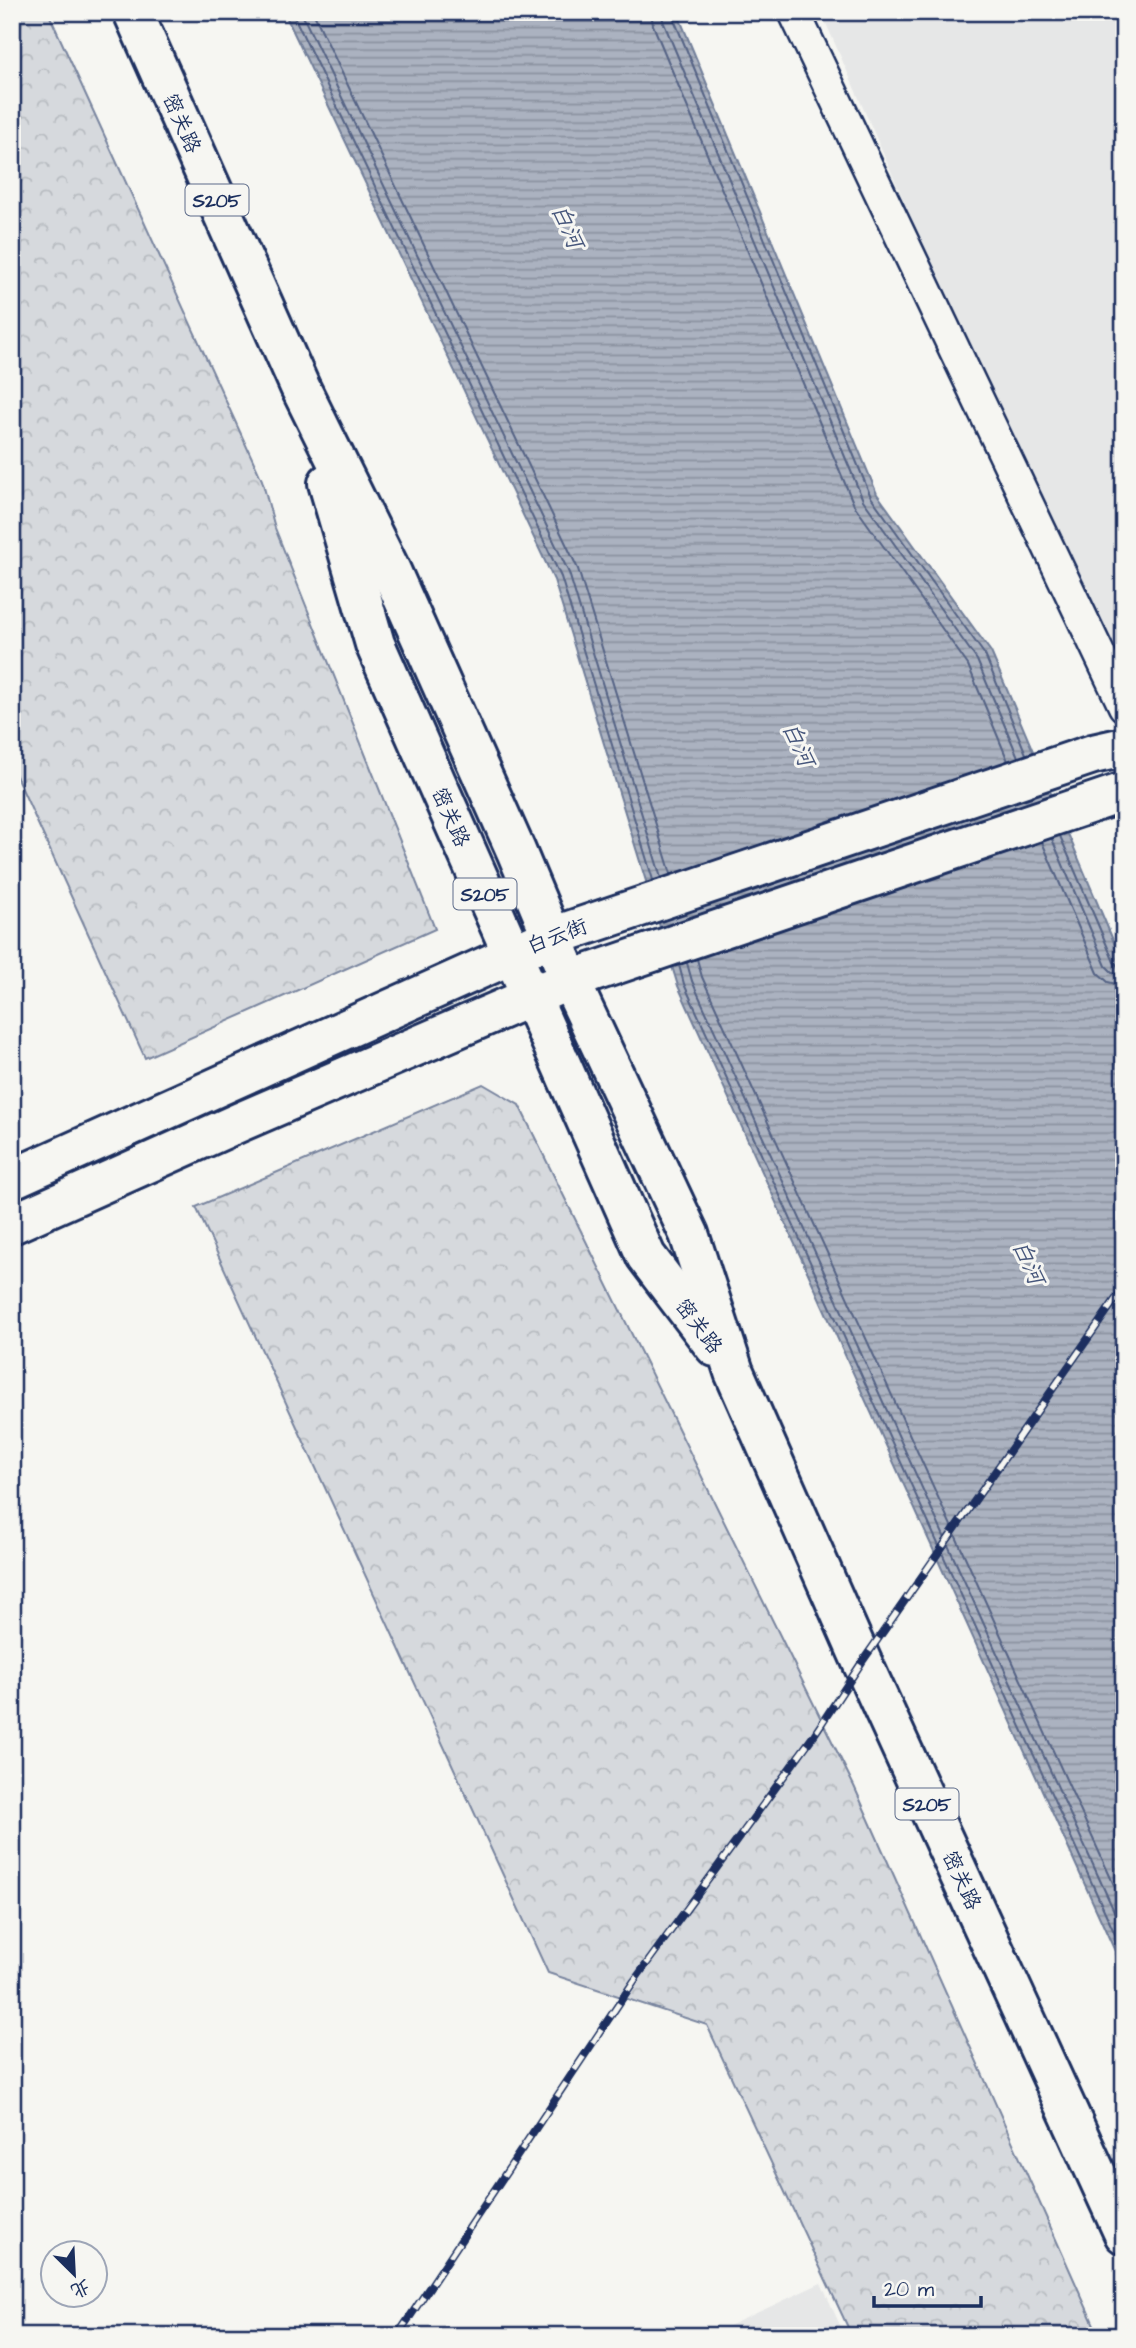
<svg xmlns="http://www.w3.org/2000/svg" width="1136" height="2348" viewBox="0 0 1136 2348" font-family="'Architects Daughter','LXGW WenKai TC',sans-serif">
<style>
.built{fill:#e6e7e7}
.forest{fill:url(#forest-crowns);stroke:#78849e;stroke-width:2}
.water{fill:url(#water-rules);stroke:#717e99;stroke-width:2}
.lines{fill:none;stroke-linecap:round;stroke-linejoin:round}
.shore{stroke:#556385;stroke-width:2}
.pedestrian-casing{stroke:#1b2f5e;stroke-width:35}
.tertiary-casing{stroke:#1b2f5e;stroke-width:44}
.secondary-casing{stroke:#1b2f5e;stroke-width:44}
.primary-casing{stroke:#1b2f5e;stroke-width:44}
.pedestrian{stroke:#f6f6f2;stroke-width:30}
.tertiary{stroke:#f6f6f2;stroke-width:38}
.secondary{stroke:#f6f6f2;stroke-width:38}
.primary{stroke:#f6f6f2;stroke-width:38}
.rail-casing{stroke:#1b2f5e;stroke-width:8}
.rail{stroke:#f6f6f2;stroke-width:5;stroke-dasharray:16;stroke-linecap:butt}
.labels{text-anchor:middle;stroke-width:6;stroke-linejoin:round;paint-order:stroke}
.shield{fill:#f6f6f2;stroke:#5d6b8a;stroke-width:2}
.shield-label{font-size:19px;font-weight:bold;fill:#1b2f5e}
.street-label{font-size:21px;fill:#1b2f5e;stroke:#f6f6f2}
.water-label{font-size:23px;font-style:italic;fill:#46567b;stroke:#f6f6f2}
</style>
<defs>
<pattern id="forest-crowns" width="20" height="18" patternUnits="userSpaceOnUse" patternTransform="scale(1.75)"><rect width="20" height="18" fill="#d6d9dd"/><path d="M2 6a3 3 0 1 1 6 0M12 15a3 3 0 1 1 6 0" fill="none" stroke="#b7bbc0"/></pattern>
<pattern id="water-rules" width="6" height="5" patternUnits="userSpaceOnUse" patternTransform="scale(1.75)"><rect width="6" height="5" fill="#abb2c0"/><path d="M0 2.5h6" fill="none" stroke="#8a919f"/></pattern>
</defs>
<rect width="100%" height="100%" fill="#f6f6f2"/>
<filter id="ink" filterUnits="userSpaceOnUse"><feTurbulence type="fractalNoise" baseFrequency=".0143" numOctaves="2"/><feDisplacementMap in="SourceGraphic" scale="14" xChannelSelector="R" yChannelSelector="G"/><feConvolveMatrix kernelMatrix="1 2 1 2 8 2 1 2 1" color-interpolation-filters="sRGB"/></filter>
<g filter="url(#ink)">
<!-- built -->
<g class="built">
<polygon points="821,12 1124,12 1124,685 1116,684"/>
<polygon points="821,2283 845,2336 707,2336"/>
</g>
<!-- forest -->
<g class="forest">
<polygon points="12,12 48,12 262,480 275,528 435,929 145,1058 12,767"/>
<polygon points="483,1084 519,1105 854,1786 1099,2336 852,2336 707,2025 548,1973 196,1207"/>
</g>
<!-- water -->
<polygon class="water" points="284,12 677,12 877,494 991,652 1124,966 1124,1971 678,986 554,580"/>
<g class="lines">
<!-- shore -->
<g class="shore">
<polyline points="292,12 561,577 653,880"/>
<polyline points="301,12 569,573 661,878"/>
<polyline points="313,12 578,569 671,874"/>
<polyline points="651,12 653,25 854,505 968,665 1008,761"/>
<polyline points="662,12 663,21 863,500 977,660 1018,757"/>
<polyline points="671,12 871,497 985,655 1026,754"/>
<polyline points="1060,836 1114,962 1118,966 1124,967"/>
<polyline points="1052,839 1106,966 1113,973 1124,975"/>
<polyline points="1042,842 1098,973 1108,982 1124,986"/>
<polyline points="697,959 702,977 1124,1907"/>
<polyline points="687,963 692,981 1124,1933"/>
<polyline points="679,965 684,984 1124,1954"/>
</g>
<!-- pedestrian casing -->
<g class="pedestrian-casing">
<polyline id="pedestrian" points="794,12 1124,706"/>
</g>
<!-- tertiary casing -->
<g class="tertiary-casing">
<g id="tertiary">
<polyline points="12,1179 551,937"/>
<polyline points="12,1224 240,1122 570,980"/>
</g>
</g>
<!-- secondary casing -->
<g class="secondary-casing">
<g id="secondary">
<polyline points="551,937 1093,754 1124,747"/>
<polyline points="570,980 1124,792"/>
</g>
</g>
<!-- primary casing -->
<g class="primary-casing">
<g id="primary">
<polyline points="133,12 300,387 391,571 516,851 570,980 689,1234 734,1372 862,1662 1124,2234"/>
<polyline points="328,483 375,644 646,1256 715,1347"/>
</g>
</g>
<!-- pedestrian -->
<use href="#pedestrian" class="pedestrian"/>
<!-- tertiary -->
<use href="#tertiary" class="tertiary"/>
<!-- secondary -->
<use href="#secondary" class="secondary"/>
<!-- primary -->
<use href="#primary" class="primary"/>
<!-- rail casing -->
<g class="rail-casing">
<polyline id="rail" points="397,2336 634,1981 814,1735 862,1662 1124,1287"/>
</g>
<!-- rail -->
<use href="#rail" class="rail"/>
</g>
</g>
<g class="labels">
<!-- shield labels -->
<g class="shield">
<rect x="185.5" y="184.5" width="63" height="31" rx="5"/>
<rect x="453.5" y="878.5" width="63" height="31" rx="5"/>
<rect x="895.5" y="1788.5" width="63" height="31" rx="5"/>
</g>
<g class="shield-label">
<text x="217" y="207">S205</text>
<text x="485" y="901">S205</text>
<text x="927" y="1811">S205</text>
</g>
<!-- street labels -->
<g class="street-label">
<text transform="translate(182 123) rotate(66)" y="7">密关路</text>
<text transform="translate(451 817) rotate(66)" y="7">密关路</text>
<text transform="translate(557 936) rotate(-21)" y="7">白云街</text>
<text transform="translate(699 1326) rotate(53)" y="7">密关路</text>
<text transform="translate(962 1880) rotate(65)" y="7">密关路</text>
</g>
<!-- water labels -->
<g class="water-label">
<text transform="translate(568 226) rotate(66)" y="8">白河</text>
<text transform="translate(799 744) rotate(66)" y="8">白河</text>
<text transform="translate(1029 1262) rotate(66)" y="8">白河</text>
</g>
</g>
<!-- margin -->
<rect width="1136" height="2348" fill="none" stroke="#f6f6f2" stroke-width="42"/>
<rect x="21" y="21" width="1094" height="2306" fill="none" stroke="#1b2f5e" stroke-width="2.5" filter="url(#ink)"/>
<!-- north arrow -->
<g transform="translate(74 2274) rotate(156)"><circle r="33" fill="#f6f6f2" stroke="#9ea6b7" stroke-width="2"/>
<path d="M0-5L12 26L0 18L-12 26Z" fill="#1b2f5e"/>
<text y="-10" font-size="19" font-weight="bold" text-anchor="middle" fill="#1b2f5e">北</text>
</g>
<!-- scale -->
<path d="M874 2296v10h107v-10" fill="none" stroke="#1b2f5e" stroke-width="3.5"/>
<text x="884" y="2296" font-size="21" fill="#1b2f5e" stroke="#f6f6f2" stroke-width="5" paint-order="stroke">20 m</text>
</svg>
